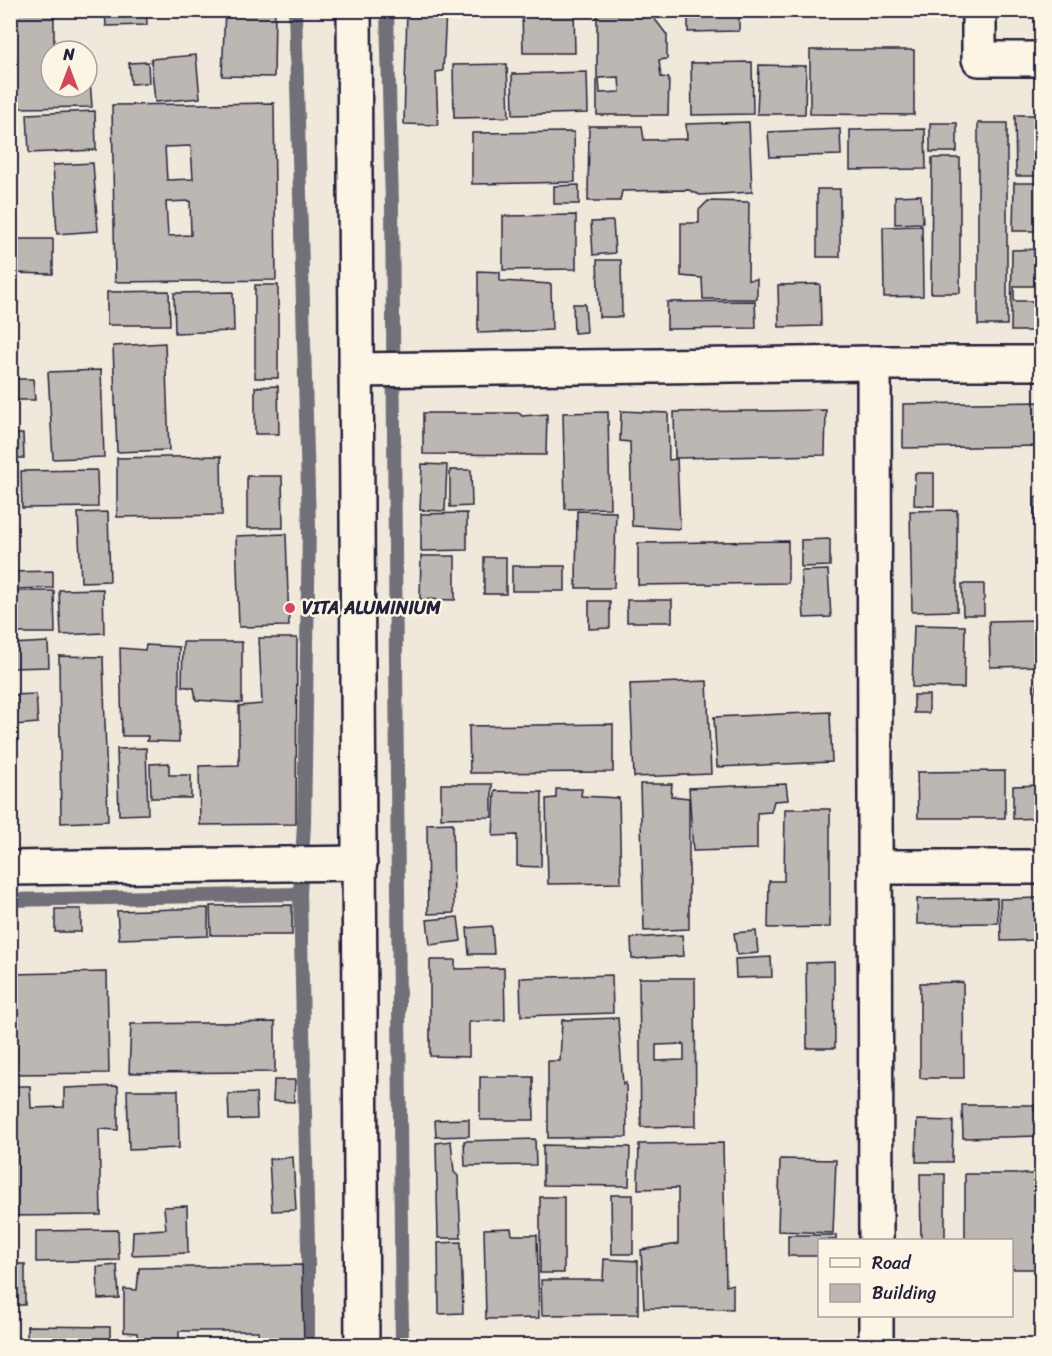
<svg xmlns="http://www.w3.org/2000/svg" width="1052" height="1356" viewBox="0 0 1052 1356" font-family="Sriracha,sans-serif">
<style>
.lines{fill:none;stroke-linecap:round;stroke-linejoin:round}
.stream{stroke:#716f79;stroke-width:14}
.building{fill:#bcb7b3;stroke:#22223b;stroke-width:1.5;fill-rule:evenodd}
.minor-casing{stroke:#22223b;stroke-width:38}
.minor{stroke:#fcf5e5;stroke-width:33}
.poi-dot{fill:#d1495b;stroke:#fcf5e5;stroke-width:2}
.labels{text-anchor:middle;stroke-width:5;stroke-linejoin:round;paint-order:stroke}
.poi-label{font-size:18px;font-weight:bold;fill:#22223b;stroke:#fcf5e5;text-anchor:start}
</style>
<rect width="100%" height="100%" fill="#efe8db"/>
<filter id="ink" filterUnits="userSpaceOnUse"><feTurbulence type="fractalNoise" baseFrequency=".0167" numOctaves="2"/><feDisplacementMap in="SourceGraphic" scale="12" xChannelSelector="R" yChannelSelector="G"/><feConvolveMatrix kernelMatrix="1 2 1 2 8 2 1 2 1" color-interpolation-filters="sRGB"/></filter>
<g filter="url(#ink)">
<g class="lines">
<!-- stream -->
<g class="stream">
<polyline points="295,10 309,527 304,824 300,894 308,1245 308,1346"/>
<polyline points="387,10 392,206 402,1346"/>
<polyline points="10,900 300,894"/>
</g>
</g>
<!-- building -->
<g class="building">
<polygon points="10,10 54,10 54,45 64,47 67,51 51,51 51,87 87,87 88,53 92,107 18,108"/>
<polygon points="105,10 146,10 147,25 106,26"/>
<polygon points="225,10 275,10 274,77 222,76"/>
<polygon points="407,10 446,10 443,71 436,72 438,125 404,124"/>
<polygon points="522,10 574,10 575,53 523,53"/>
<polygon points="688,10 739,10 739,31 688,32"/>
<path d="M597 14H651L667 35V59L659 60 661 77 669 78 668 115H597ZM619 77 620 92 600 93 599 78Z"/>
<polygon points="810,50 914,50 914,115 810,114"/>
<polygon points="196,55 200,98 155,102 151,59"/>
<polygon points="148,62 149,83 131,84 129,63"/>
<polygon points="752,62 753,114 692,115 691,63"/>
<polygon points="507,64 509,117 454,118 453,65"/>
<polygon points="759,65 806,66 805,114 757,114"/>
<polygon points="587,72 588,113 513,115 512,74"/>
<path d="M274 103 276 280 115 282 112 105ZM191 146 193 179 167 180 165 147ZM190 201 191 235 168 236 166 202Z"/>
<polygon points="95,111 96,150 29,153 27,114"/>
<polygon points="10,113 16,113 17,157 10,157"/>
<polygon points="1015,115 1042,115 1042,171 1040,176 1016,176"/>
<polygon points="749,122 752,192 700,195 689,190 622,191 620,201 588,201 589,126 642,126 644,140 687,139 686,124"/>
<rect x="930" y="123" width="27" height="29"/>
<rect x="978" y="123" width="29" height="202"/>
<polygon points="840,129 841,155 770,157 768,132"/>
<polygon points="925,129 926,169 850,170 850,130"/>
<polygon points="574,132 575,182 472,184 472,133"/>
<polygon points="932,158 960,158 960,293 931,293"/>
<polygon points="93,163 98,231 57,234 53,165"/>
<polygon points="1014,183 1042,183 1042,231 1013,231"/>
<polygon points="579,185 579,204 554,204 554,186"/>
<rect x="817" y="189" width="23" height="68"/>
<polygon points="921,195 923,223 895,224 895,196"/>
<polygon points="708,201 749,202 748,280 757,279 757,299 703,299 702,278 681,276 681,223 699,223 699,210"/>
<polygon points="576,215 576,269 503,270 503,216"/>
<polygon points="613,221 615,253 593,255 591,222"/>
<polygon points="922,226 923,296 884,297 883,227"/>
<polygon points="10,239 53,239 53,274 10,273"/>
<path d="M1042 249V331H1011L1012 250ZM1014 286H1035V301H1014Z"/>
<polygon points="597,260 621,260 622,317 599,317"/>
<polygon points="478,271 500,272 500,281 551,284 552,330 478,333"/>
<polygon points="10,284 16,284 15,307 10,307"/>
<polygon points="820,284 821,326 779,327 778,285"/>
<rect x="255" y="285" width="23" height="93"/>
<polygon points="169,291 170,325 107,325 107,292"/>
<polygon points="233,292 234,331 175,333 174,293"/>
<polygon points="755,301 756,328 667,329 667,302"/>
<polygon points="573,304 585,304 587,332 574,333"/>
<polygon points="165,343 169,450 117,452 113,346"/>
<polygon points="101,370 104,457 53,459 48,372"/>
<polygon points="14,371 13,379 33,379 35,400 10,400 10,372"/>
<polygon points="278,386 279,434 255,434 255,387"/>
<polygon points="1042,402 1042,446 903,448 903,404"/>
<polygon points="826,410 825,455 675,458 674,412"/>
<polygon points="621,411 668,413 669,460 677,459 680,529 632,526 630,442 620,441"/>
<polygon points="608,412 610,508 565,509 563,413"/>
<polygon points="423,413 519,413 522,416 547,414 546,455 423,454"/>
<polygon points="10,434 23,434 24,458 10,458"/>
<polygon points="221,456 222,515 117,517 117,458"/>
<polygon points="422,464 447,465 445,511 420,510"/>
<polygon points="97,470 98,507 22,508 21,471"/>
<polygon points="450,470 471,470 472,506 450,507"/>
<polygon points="915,473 934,473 934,506 914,505"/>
<polygon points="247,476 282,476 283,528 247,528"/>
<polygon points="1035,497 1042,497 1042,548 1034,548"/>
<polygon points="957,510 957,611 912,612 910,511"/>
<polygon points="577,511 616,512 614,588 576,588"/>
<polygon points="108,512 110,581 81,582 78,513"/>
<polygon points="467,513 467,550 421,551 421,514"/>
<polygon points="286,534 289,626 239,627 236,536"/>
<polygon points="830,539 830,566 801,567 801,540"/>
<polygon points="788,541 788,583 638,585 638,543"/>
<polygon points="421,556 455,556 455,600 420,599"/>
<rect x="484" y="557" width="22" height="37"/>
<rect x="512" y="566" width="53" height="25"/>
<polygon points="828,570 831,617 804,618 801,571"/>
<polygon points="53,571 53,588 10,589 10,572"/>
<polygon points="962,584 984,584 984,615 963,615"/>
<polygon points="103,589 104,633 61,635 59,590"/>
<polygon points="10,591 54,591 55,633 10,633"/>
<rect x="627" y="600" width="45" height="22"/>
<polygon points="589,601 610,601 610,628 589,629"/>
<polygon points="1042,620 1042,666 990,667 989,621"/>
<polygon points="914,625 965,626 964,688 912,687"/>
<polygon points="259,638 297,638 296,824 200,825 199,766 239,765 239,706 262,704"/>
<polygon points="48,642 49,667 10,668 10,644"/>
<polygon points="183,642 242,642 242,703 196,700 194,688 182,686"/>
<polygon points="146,645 179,647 179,742 147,741 148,736 122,736 120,648 145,650"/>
<polygon points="59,656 103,657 108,821 61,823"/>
<polygon points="1037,670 1042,670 1042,693 1037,694"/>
<polygon points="707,681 711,774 634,777 630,684"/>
<polygon points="36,694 38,723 14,725 12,695"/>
<rect x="914" y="695" width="15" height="18"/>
<polygon points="830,712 832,762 717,767 714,717"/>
<polygon points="613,724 613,772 470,773 469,726"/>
<polygon points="146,748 148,814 119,815 117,749"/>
<polygon points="169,763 169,775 191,775 191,798 151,798 150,764"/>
<polygon points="1005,771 1005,818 918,818 917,772"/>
<polygon points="441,784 492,784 492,817 441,818"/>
<polygon points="640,784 672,784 671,796 689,798 689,929 644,931"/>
<polygon points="786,784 788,800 774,801 771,812 757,813 757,849 693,851 689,788"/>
<polygon points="1042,785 1042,818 1013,819 1013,786"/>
<polygon points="556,789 582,789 581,796 619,798 621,883 548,884 546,799 556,798"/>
<polygon points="495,791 542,792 541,867 517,866 517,835 493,836"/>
<polygon points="785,809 830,809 830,927 768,928 769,881 784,881"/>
<polygon points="453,823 454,913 428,914 427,824"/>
<polygon points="997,898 998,923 917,924 917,899"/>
<polygon points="1042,898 1042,940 1001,941 1000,899"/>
<polygon points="292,905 292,935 211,935 210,906"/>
<polygon points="208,908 208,936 119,939 117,911"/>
<rect x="55" y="909" width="26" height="23"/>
<polygon points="458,917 461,941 430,945 427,920"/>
<polygon points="492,926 494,954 469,954 467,928"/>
<polygon points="756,931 758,953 737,955 734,933"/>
<polygon points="682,935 684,956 632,959 631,938"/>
<polygon points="771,957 772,977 736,978 735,959"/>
<polygon points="430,960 455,960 455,969 504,968 505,1020 469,1022 469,1057 430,1056"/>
<polygon points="834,962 835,1048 807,1048 806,963"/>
<polygon points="107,972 109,1073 12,1074 11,974"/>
<polygon points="612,975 613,1013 521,1016 520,978"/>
<path d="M639 978H695L696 1126 641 1127ZM684 1044V1060L656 1061V1045Z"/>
<polygon points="963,982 964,1078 920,1078 920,983"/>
<polygon points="618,1018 623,1085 626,1083 627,1137 548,1138 548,1061 560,1061 562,1020"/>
<polygon points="275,1022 275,1072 129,1073 131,1024"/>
<polygon points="480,1077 533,1077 534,1120 480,1120"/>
<polygon points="274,1080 295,1080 294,1102 273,1101"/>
<polygon points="10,1086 30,1086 31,1108 64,1107 64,1088 118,1086 118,1130 99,1129 101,1215 10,1216"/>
<polygon points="127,1090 178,1090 179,1148 129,1150"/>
<polygon points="256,1093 257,1119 229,1120 228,1094"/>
<polygon points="962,1105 1034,1105 1034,1111 1042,1111 1042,1136 963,1138"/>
<polygon points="469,1119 469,1136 436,1137 435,1120"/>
<polygon points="917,1120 953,1121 952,1162 916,1162"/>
<polygon points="535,1139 536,1165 465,1166 464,1141"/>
<polygon points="451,1141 454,1172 458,1176 461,1238 438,1238 436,1143"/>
<polygon points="723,1143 726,1286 733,1284 733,1309 644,1308 641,1250 678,1244 678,1188 638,1189 639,1144"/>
<polygon points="543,1145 630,1147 629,1186 543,1185"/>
<polygon points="293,1157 296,1210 272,1211 269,1159"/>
<polygon points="780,1159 836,1160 833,1233 778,1231"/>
<polygon points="920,1174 945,1174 945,1240 921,1240"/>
<polygon points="965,1174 1042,1174 1042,1269 1012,1269 1012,1240 965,1240"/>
<polygon points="611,1195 633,1195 633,1254 612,1254"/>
<rect x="540" y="1197" width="24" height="76"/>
<polygon points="187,1206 188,1253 132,1255 133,1231 166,1229 164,1207"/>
<polygon points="511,1228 512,1235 537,1235 539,1318 486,1319 484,1229"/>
<polygon points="118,1230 119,1260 36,1262 36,1231"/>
<polygon points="788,1235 836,1235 836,1240 820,1240 820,1256 788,1256"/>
<polygon points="461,1242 463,1313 439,1314 438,1243"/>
<polygon points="604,1259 638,1261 638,1314 542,1315 541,1280 603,1280"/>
<rect x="10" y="1264" width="15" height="41"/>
<polygon points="117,1265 119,1298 98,1299 97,1267"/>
<polygon points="302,1265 304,1346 259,1346 258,1331 179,1331 179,1346 138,1346 137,1333 124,1332 124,1289 137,1290 139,1268"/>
<polygon points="27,1326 110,1327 110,1346 27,1346"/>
</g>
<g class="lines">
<!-- minor casing -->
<g class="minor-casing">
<g id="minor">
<polyline points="354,10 362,1346"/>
<polyline points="979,10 979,59 1042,59"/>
<polyline points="874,363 876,1240"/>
<polyline points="356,370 874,363 1042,363"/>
<polyline points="875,867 1042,867"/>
<polyline points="10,868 360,863"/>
<polyline points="876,1316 876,1346"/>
</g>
</g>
<!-- minor -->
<use href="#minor" class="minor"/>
</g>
</g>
<!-- markers -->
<circle class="poi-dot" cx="290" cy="608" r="6"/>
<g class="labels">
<!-- poi labels -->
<g class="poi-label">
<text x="302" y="614">VITA ALUMINIUM</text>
</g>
</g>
<!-- margin -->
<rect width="1052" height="1356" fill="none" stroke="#fcf5e5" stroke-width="36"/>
<rect x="18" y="18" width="1016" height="1320" fill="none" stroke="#22223b" stroke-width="2" filter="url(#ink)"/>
<!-- legend -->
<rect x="818" y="1239" width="195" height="78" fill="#fcf5e5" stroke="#a5a1a1" stroke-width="1.5"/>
<rect x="830" y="1258" width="30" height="9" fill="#fcf5e5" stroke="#a5a1a1" stroke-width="1.5"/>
<text x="872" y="1269" font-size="18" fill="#22223b">Road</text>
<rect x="830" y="1284" width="30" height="18" fill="#bcb7b3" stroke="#a5a1a1" stroke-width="1.5"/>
<text x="872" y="1299" font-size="18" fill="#22223b">Building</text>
<!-- north arrow -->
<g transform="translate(69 69)"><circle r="28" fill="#fcf5e5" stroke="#a5a1a1" stroke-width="1.5"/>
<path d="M0-4.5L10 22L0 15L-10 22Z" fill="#d1495b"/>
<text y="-9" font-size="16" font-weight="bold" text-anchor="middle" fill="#22223b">N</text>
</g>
</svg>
